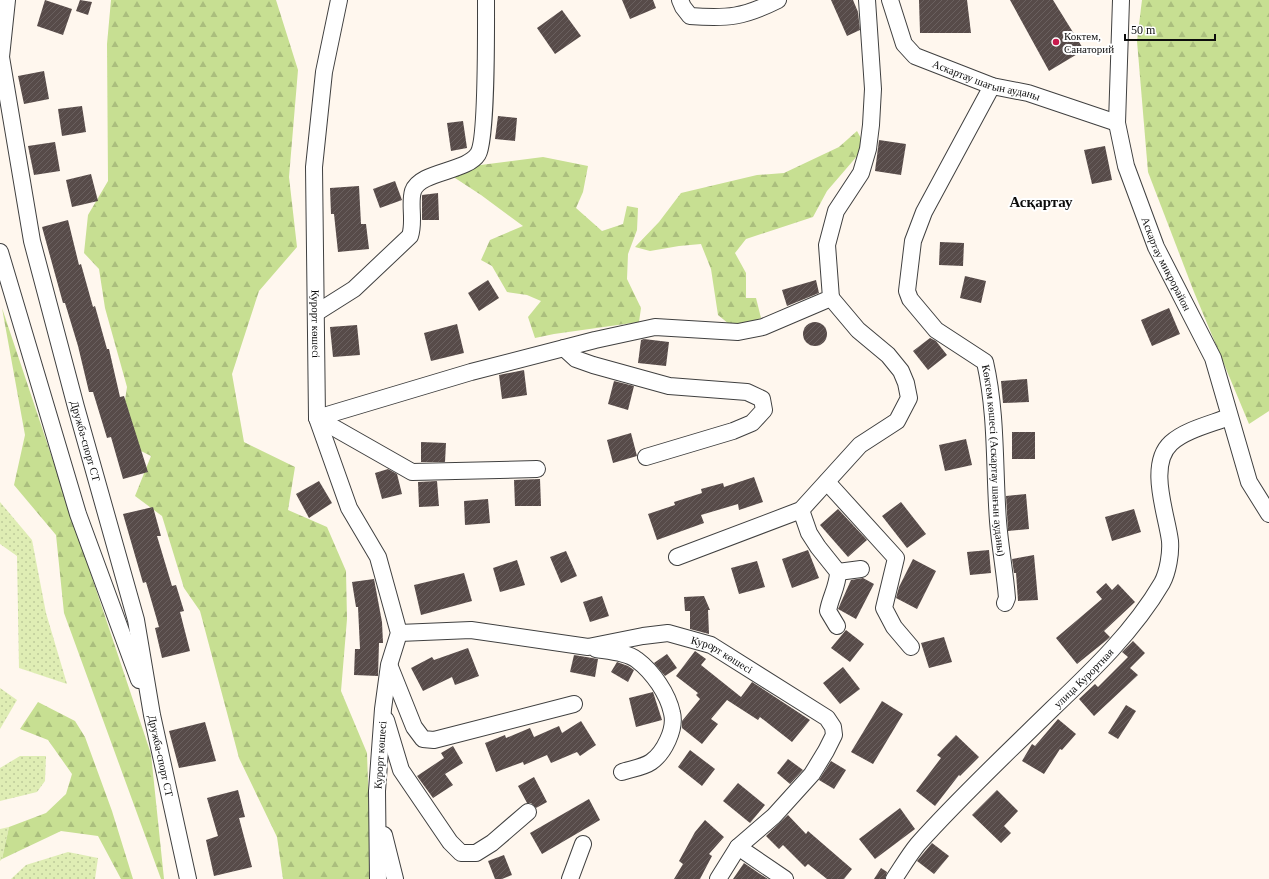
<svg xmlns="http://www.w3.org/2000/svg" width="1269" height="879" viewBox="0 0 1269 879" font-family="'Times New Roman',serif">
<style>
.grass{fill:url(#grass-dots)}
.forest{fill:url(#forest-firs)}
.building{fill:url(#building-hatch)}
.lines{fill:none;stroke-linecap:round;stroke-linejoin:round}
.minor-casing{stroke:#404040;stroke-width:18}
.minor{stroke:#fff;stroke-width:16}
.poi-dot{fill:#c81a4d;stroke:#fff;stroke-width:1.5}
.labels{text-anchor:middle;stroke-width:4;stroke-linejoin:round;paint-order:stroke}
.poi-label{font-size:11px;fill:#0d0d0d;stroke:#fff;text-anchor:start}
.street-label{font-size:11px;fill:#0d0d0d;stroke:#fff}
.district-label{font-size:15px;font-weight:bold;fill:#0d0d0d;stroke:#fff}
</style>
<defs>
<pattern id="grass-dots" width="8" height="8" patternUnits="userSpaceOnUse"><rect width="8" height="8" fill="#dfedb4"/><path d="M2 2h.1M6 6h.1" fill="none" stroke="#beca9a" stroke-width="1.8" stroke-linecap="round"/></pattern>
<pattern id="forest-firs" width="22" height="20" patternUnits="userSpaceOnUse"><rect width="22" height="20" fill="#c7df92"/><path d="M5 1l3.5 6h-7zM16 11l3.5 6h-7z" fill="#aabe7d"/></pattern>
<pattern id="building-hatch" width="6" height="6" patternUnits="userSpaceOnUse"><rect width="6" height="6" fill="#574b49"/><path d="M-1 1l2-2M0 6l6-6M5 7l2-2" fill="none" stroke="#6a605f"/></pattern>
</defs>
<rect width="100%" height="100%" fill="#fff7ee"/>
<!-- grass -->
<g class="grass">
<polygon points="0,502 32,540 46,613 67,684 19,668 17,556 0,544"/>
<polygon points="0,688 17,700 0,729"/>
<polygon points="20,756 46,756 45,781 37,792 0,801 0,768"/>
<polygon points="9,827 2,859 0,861 0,829"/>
<polygon points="68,852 98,858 95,879 11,879 26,865"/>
</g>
<!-- forest -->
<g class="forest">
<polygon points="111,0 276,0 298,70 289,177 297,247 259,291 232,374 244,442 295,467 288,510 327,527 346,571 347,619 341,691 367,753 370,839 384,879 283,879 277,837 239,758 200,611 184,588 162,516 135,496 151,456 119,440 127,387 105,308 99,269 84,253 88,215 108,181 107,44"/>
<polygon points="1142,0 1269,0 1269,411 1249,424 1194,292 1148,172 1137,41"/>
<polygon points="857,131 863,142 858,155 827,191 813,217 746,239 735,253 746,273 746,298 756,298 761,318 746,324 729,324 718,315 711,269 701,244 679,246 650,251 635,247 659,222 681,193 757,175 784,173 839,147"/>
<polygon points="543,157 588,166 583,192 576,208 602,231 623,224 627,206 638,208 637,230 628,254 627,279 641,308 639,322 554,334 535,338 528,317 541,301 527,295 507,292 492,266 481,260 490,240 523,226 481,195 452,176 457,168"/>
<polygon points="2,308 151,754 164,879 161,879 64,613 56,535 14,485 25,435"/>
<polygon points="38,702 75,721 85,737 112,811 133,879 121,879 98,836 61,831 2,859 9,827 46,813 66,794 72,774 48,740 20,729"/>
</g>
<!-- building -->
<g class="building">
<polygon points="45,0 72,9 63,35 37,26"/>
<polygon points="80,0 92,2 88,15 76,11"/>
<polygon points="622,0 653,0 656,8 630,19"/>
<polygon points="831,0 853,0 858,12 860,30 847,36"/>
<polygon points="919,0 967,0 971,33 920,33"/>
<polygon points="1010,0 1053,0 1084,50 1049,71"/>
<polygon points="562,10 581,36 555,54 537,28"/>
<polygon points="44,71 49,99 24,104 18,76"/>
<polygon points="82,106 86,132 62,136 58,109"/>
<polygon points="498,116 517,118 515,141 495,139"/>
<polygon points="463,121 467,148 451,151 447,123"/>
<polygon points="879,140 906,144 901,175 875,171"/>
<polygon points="55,142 60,171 34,175 28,146"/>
<polygon points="1105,146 1112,180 1092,184 1084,150"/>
<polygon points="91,174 98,201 72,207 66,180"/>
<polygon points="395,181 402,200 380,208 373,189"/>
<polygon points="359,186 361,224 366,224 369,249 338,252 334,214 331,214 330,188"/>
<polygon points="438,193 439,220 422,220 422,195"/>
<polygon points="68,220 79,265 81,264 93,307 95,306 107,349 109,349 120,397 124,396 148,472 123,479 111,437 107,438 93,392 89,392 78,346 65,303 63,303 42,227"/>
<polygon points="940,242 964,243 963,266 939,265"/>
<polygon points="965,276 986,281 981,303 960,298"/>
<polygon points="488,280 499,298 479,311 468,293"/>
<polygon points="816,280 819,293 787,306 782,290"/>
<polygon points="1169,308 1180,334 1152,346 1141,320"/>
<circle cx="815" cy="334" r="12"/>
<polygon points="457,324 464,353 431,361 424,333"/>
<polygon points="357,325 360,355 333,357 330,327"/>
<polygon points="930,338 936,341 947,355 928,370 913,351"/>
<polygon points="644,339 669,342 666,366 638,363 641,340"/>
<polygon points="524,370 527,395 502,399 499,375"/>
<polygon points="1027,379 1029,402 1003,403 1001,381"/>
<polygon points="614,381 634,386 628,410 608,404"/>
<rect x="1012" y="432" width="23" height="27"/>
<polygon points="631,433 637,456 613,463 607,440"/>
<polygon points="966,439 972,465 945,471 939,445"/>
<polygon points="421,442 446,443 445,462 421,462"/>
<polygon points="388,469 397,474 402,494 382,499 375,473"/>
<polygon points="754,477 763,502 739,510 738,504 701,515 704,523 657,540 648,514 675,505 674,502 702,493 701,489 723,483 724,487"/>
<polygon points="540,479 541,506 515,506 514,480"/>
<polygon points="319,481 332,503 309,518 296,494"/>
<polygon points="437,481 439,506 419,507 418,482"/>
<polygon points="1026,494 1029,529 1008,531 1006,496"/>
<polygon points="488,499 490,523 465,525 464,501"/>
<polygon points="901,502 926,534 907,548 882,516"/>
<polygon points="153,507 161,536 157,536 172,586 176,585 184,611 180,612 190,651 162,658 155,628 159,627 146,582 143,583 123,514"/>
<polygon points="838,509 867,540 848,557 820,525"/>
<polygon points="1134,509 1141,532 1112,541 1105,517"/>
<polygon points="808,550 819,578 792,588 782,559"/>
<polygon points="989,550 991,573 970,575 967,552"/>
<polygon points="566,551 577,576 561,583 550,557"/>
<polygon points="1034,555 1038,600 1018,601 1016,573 1014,573 1012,559"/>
<polygon points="913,559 936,571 917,609 896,598 899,587"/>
<polygon points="517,560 525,585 500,592 493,568"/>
<polygon points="757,561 765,587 739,594 731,568"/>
<polygon points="464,573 472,601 421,615 414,585"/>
<polygon points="863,578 874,584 856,619 838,609 851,580"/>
<polygon points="374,579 382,622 383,643 379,643 378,676 354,675 355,649 360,649 358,607 356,607 352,582"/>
<polygon points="1106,583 1112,590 1118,584 1135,602 1104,631 1110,637 1108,639 1077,664 1056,638 1102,599 1096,592"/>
<polygon points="602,596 609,616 590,622 583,602"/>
<polygon points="704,596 710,610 708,610 709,634 690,629 690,611 685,611 684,597"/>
<polygon points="846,630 864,644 850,662 831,648"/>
<polygon points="944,637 952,662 929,668 921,643"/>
<polygon points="1133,641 1145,653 1130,668 1138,675 1094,716 1079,699 1095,684 1098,687 1128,657 1122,652"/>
<polygon points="468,648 479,676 455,685 452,677 423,691 411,668 432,657 434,660"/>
<polygon points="695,651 706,659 701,665 741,697 752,682 810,720 792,742 760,717 758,720 727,700 711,719 718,724 702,744 682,728 682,721 700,699 696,695 698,693 676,676"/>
<polygon points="667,654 677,668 665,676 654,663"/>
<polygon points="574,655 598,659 595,677 570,672"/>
<polygon points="617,662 628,666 634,670 628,682 611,672"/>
<polygon points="843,667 860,689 840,704 823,683"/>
<polygon points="653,692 662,720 636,727 629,698"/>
<polygon points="882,701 903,714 873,764 851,752"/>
<polygon points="1126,705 1136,711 1118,739 1108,733"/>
<polygon points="1058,719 1076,734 1062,750 1060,749 1044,774 1022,761 1032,744 1035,746"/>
<polygon points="581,721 596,745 580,756 577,752 551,763 547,755 524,765 523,762 496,772 485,743 505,735 506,738 530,728 534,737 559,726 562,733"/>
<polygon points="205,722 216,761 179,768 169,731"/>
<polygon points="956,735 979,757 960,776 959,775 935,806 916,791 941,758 937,755"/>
<polygon points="453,746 463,763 445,774 453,785 433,798 417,776 444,758 441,753"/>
<polygon points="690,750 715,769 702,786 678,767"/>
<polygon points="788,759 803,770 790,784 777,773"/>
<polygon points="831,761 846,770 834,789 819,780"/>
<polygon points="534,777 547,802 536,808 531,803 527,803 518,786"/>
<polygon points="738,783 765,805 750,823 723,801"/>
<polygon points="238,790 245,817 239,818 252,867 214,876 206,840 218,836 207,798"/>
<polygon points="997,790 1018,811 1004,826 1011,833 1001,843 972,815"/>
<polygon points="589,799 600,820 542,854 530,833"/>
<polygon points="900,808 915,829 875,859 859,839"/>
<polygon points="788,815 806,834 808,831 852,869 844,879 827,879 808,864 805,867 783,845 779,849 766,836"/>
<polygon points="705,820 724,837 709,854 712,856 700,879 674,879 683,864 679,861 695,832"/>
<polygon points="932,843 949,856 934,874 917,861"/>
<polygon points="504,855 512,875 502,879 495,879 488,861"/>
<polygon points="744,863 760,874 768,879 733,879"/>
<polygon points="881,868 887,872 885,879 874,879"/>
</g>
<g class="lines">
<!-- minor casing -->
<g class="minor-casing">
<g id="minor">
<path id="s1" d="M7 0 1 57 32 241 76 407 136 620 152 715 188 879"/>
<path id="s2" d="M339 0 324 72 314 167 317 418 349 508 378 557 399 633 389 665 383 709 377 791 378 879"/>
<path d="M680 0 683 7 690 16C728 19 744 17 778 0"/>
<path id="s3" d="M890 0 904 44 915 56 992 86 1028 93 1117 123"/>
<path id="s4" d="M1121 0 1117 123 1126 166 1156 247 1213 358 1249 482 1269 514"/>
<path id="s5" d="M992 86 924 212 913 241 907 291 910 299 936 330 985 362C997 415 994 468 998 521 1000 547 1005 572 1007 598L1005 603"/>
<polyline points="0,252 78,514 139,680"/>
<path d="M316 313 354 289 410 236C415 222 409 204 413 191 420 171 467 172 478 154 487 140 486 24 486 0"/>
<polyline points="564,348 576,359 593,365 669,386 747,392 762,399 764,410 752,423 733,431 646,457"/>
<polyline points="317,418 471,372 595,340 655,327 738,332 763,327 831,298 827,245 836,211 861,173 868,149 871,125 873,89 867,0"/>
<polyline points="317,418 412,472 537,469"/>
<polyline points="827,482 896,558 884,608 894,627 911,647"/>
<path d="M801 510 809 533 818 547 838 572C838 586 830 598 828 611L837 626"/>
<polyline points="677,557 801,510 860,445 897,421 909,398 906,383 901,371 888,355 858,330 831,298"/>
<polyline points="838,572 861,569"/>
<path id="s6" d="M399 633 471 630 588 647 643 636 668 633 711 645 827 718 833 727 834 735 826 751 812 774 774 816 738 847 718 879"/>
<path d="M596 649C609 651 627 652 637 660 653 672 668 694 672 713 676 729 664 753 651 762 644 767 631 769 622 772"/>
<polyline points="390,667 414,727 423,739 434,740 574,704"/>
<polyline points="386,720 401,770 450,842 461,853 476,853 492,843 528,812"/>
<polyline points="384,835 395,879"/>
<polyline points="738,847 785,879"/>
<polyline points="570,879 583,844"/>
<path id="s7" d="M894 879C902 867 909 855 918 844 960 797 1007 753 1052 709 1092 671 1134 631 1162 583 1168 572 1171 553 1170 541 1167 515 1147 465 1171 443 1185 430 1211 424 1229 417"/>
</g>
</g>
<!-- minor -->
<use href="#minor" class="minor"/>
</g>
<!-- markers -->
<circle class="poi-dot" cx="1056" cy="42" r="4"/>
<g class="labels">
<!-- poi labels -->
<g class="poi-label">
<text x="1064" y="40">Коктем,<tspan x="1064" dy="13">Санаторий</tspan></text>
</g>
<!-- street labels -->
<g class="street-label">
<text dy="4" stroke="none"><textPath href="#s3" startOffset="138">Аскартау шағын ауданы</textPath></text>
<text dy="4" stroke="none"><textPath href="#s4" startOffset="273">Аскартау микрорайон</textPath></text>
<text dy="4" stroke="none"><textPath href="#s2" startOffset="326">Курорт көшесі</textPath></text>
<text dy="4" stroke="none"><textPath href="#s1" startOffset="451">Дружба-спорт СТ</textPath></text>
<text dy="4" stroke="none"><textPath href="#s5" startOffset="431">Көктем көшесі (Аскартау шағын ауданы)</textPath></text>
<text dy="4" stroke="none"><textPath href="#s6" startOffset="330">Курорт көшесі</textPath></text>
<text dy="4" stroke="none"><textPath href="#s7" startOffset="277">улица Курортная</textPath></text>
<text dy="4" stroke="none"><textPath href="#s1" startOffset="775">Дружба-спорт СТ</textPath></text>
<text transform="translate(380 755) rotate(-86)" y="4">Курорт көшесі</text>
</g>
<!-- district labels -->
<g class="district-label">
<text x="1041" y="207">Асқартау</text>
</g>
</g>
<!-- scale -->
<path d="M1125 34v6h90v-6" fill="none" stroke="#0d0d0d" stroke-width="2"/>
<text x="1131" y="34" font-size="12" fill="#0d0d0d" stroke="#ffffff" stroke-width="3" paint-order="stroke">50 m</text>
</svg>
